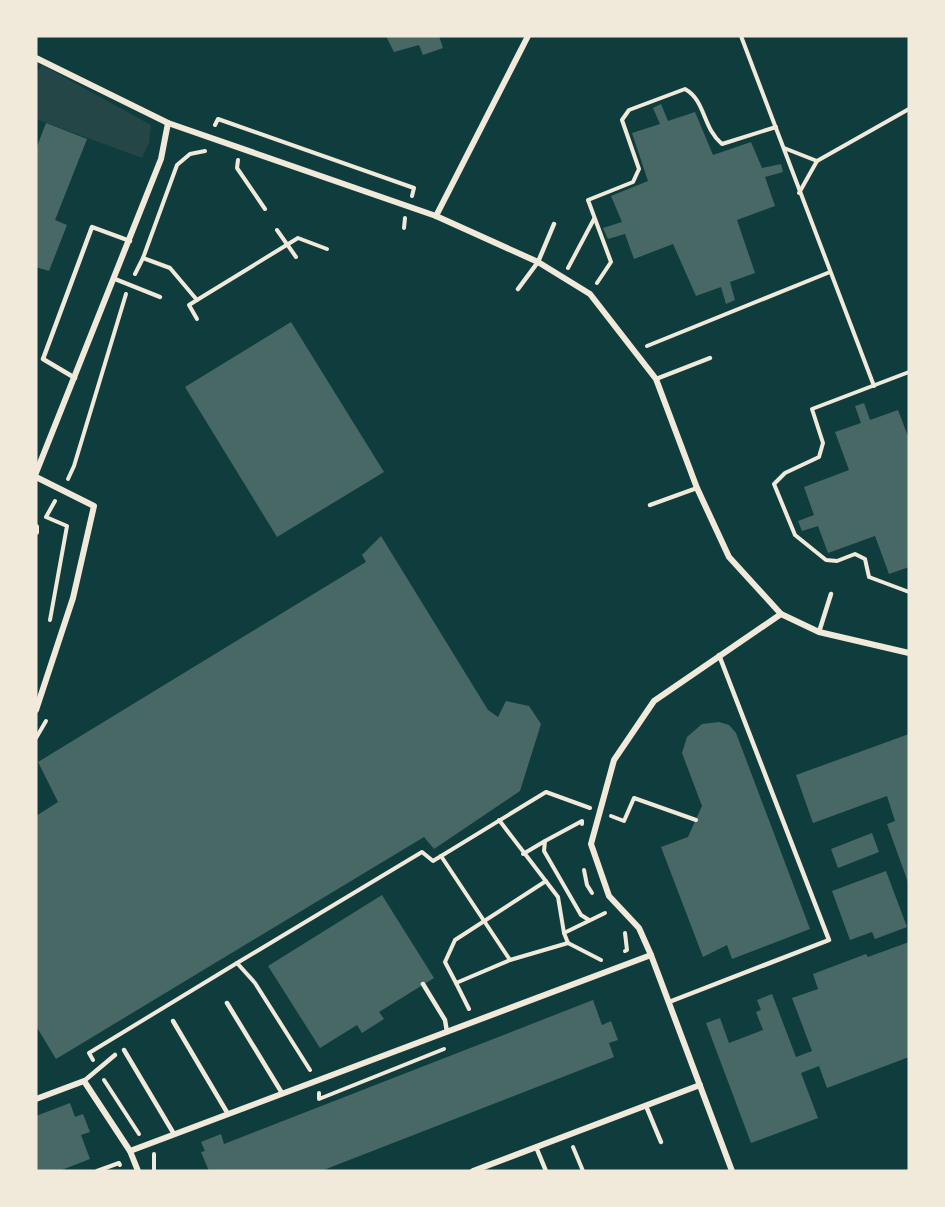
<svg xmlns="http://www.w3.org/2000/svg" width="945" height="1207" viewBox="0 0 945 1207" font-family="Quicksand,sans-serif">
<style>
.green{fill:#244646}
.building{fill:#486865}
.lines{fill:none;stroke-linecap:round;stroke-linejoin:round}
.path{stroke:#f1e9da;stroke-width:4}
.service{stroke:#f1e9da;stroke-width:4.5}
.minor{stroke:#f1e9da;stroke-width:6}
</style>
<rect width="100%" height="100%" fill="#0f3d3e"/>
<!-- green -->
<polygon class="green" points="42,65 151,125 149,143 142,158 36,119 36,74"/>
<!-- building -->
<g class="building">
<polygon points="386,36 439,36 443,48 423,55 419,45 394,52"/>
<polygon points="661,104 668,121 695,112 713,155 751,142 762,168 781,164 783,172 765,177 775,206 737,220 755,273 730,282 735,300 726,304 721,287 696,296 673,244 634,259 625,234 608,239 603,228 622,222 611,196 648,181 632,133 660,124 653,108"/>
<polygon points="46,123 87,139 55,220 67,225 49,271 36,267 36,149"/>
<polygon points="291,322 384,472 277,537 185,387"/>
<polygon points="864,403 870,420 898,410 909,439 909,567 889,574 875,536 828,553 818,526 802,531 798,521 814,515 804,487 849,470 835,432 861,423 855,406"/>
<polygon points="381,536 488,710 498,717 506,701 529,706 541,724 520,791 434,849 424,837 56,1059 36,1026 36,816 58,802 38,762 366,562 362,555"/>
<polygon points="719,722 729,725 736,733 810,929 732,959 727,945 703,957 661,847 688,837 702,806 682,753 687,737 702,724"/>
<polygon points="909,734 909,885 887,824 895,821 887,796 813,823 796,775"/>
<polygon points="872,833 879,852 838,868 831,849"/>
<polygon points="886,871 907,927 875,939 872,932 850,940 832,891"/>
<polygon points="382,895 434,978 379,1012 384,1019 362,1033 357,1025 320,1048 268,966"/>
<polygon points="909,942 909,1057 827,1088 819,1066 801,1073 818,1118 751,1143 706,1023 720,1018 729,1043 763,1030 756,1012 761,1010 757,1000 772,994 796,1057 812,1051 792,998 818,989 813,974 866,954 868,957"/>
<polygon points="593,1000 602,1025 611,1021 618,1040 609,1043 614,1057 321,1171 209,1171 201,1152 205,1151 201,1142 221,1134 224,1144"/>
<polygon points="70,1103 75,1117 83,1114 90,1132 81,1135 90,1159 59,1171 36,1171 36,1116"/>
</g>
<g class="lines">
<!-- path -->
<g class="path">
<polyline points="741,36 874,386"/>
<polyline points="215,125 218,119 414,188 412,196"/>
<polyline points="784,148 817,161 909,109"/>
<polyline points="238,160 237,168 265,209"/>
<polyline points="799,193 817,161"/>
<polyline points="404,228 405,218"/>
<polyline points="277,230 296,257"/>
<polyline points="143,258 177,165 190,154 205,151"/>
<polyline points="568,268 594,219"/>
<polyline points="135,274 143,258 170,268 197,300 298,238 327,249"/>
<path d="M597 283 611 262 588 200 633 182 639 169 622 120 629 110 685 89C706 101 702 127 722 144L776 127"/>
<polyline points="197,319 189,305 197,300"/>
<polyline points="647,346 830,272"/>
<polyline points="909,372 812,409 823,443 819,457 785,473 774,484 795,535 826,560 837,561 855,554 865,559 869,577 909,592"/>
<polyline points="68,479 74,466 126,294"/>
<polyline points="50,620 67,526 46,517 55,501"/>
<polyline points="36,738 46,721"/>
<polyline points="611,816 624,821 634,798 696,820"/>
<polyline points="499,820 558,897 564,933"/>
<polyline points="545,841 582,821 582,824"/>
<polyline points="523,854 545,841 544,851 581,915 589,920"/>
<polyline points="441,856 510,960 456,983 469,1009"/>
<polyline points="584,870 587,885 592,893"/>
<polyline points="625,933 627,950 625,951"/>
<polyline points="568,943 564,933 605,913"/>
<polyline points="510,960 568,943 601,960"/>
<polyline points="237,963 422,852 433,861 546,792 590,808"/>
<polyline points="456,983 445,962 455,940 546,881"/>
<polyline points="93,1060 89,1053 237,963 255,983 310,1070"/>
<polyline points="104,1080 139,1134"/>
<polyline points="319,1093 319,1099 444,1049"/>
<polyline points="573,1147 583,1171"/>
<polyline points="154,1154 154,1171"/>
<polyline points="97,1171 119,1163 120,1165"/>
</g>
<!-- service -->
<g class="service">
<polyline points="115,279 160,297"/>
<polyline points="518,289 538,262 554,224"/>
<polyline points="75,378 43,359 92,227 130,241"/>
<polyline points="656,379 710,358"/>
<polyline points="650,505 697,488"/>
<polyline points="819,632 831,594"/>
<polyline points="423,984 445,1020 447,1032"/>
<polyline points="669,1002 829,940 719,655"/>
<polyline points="227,1003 282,1093"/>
<polyline points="173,1021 228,1114"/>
<polyline points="124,1050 174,1134"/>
<polyline points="84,1081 115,1055"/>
<polyline points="646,1106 661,1142"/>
<polyline points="536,1147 546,1171"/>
</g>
<!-- minor -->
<g class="minor">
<polyline points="36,58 168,123 436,216 538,262 590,294 656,379 697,488 729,557 781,614 819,632 909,653"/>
<polyline points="436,216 528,36"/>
<polyline points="36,473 161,159 168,123"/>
<polyline points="36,477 94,506 73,598 36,710"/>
<polyline points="36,527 36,532"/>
<polyline points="36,1099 84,1081 130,1151 138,1171"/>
<polyline points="130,1151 651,955"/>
<polyline points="473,1171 700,1085"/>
<polyline points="732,1171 651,955 639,928 609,896 591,844 614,760 654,701 781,614"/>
</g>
</g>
<!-- border -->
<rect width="945" height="1207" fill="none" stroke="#f1e9da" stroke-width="75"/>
</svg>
